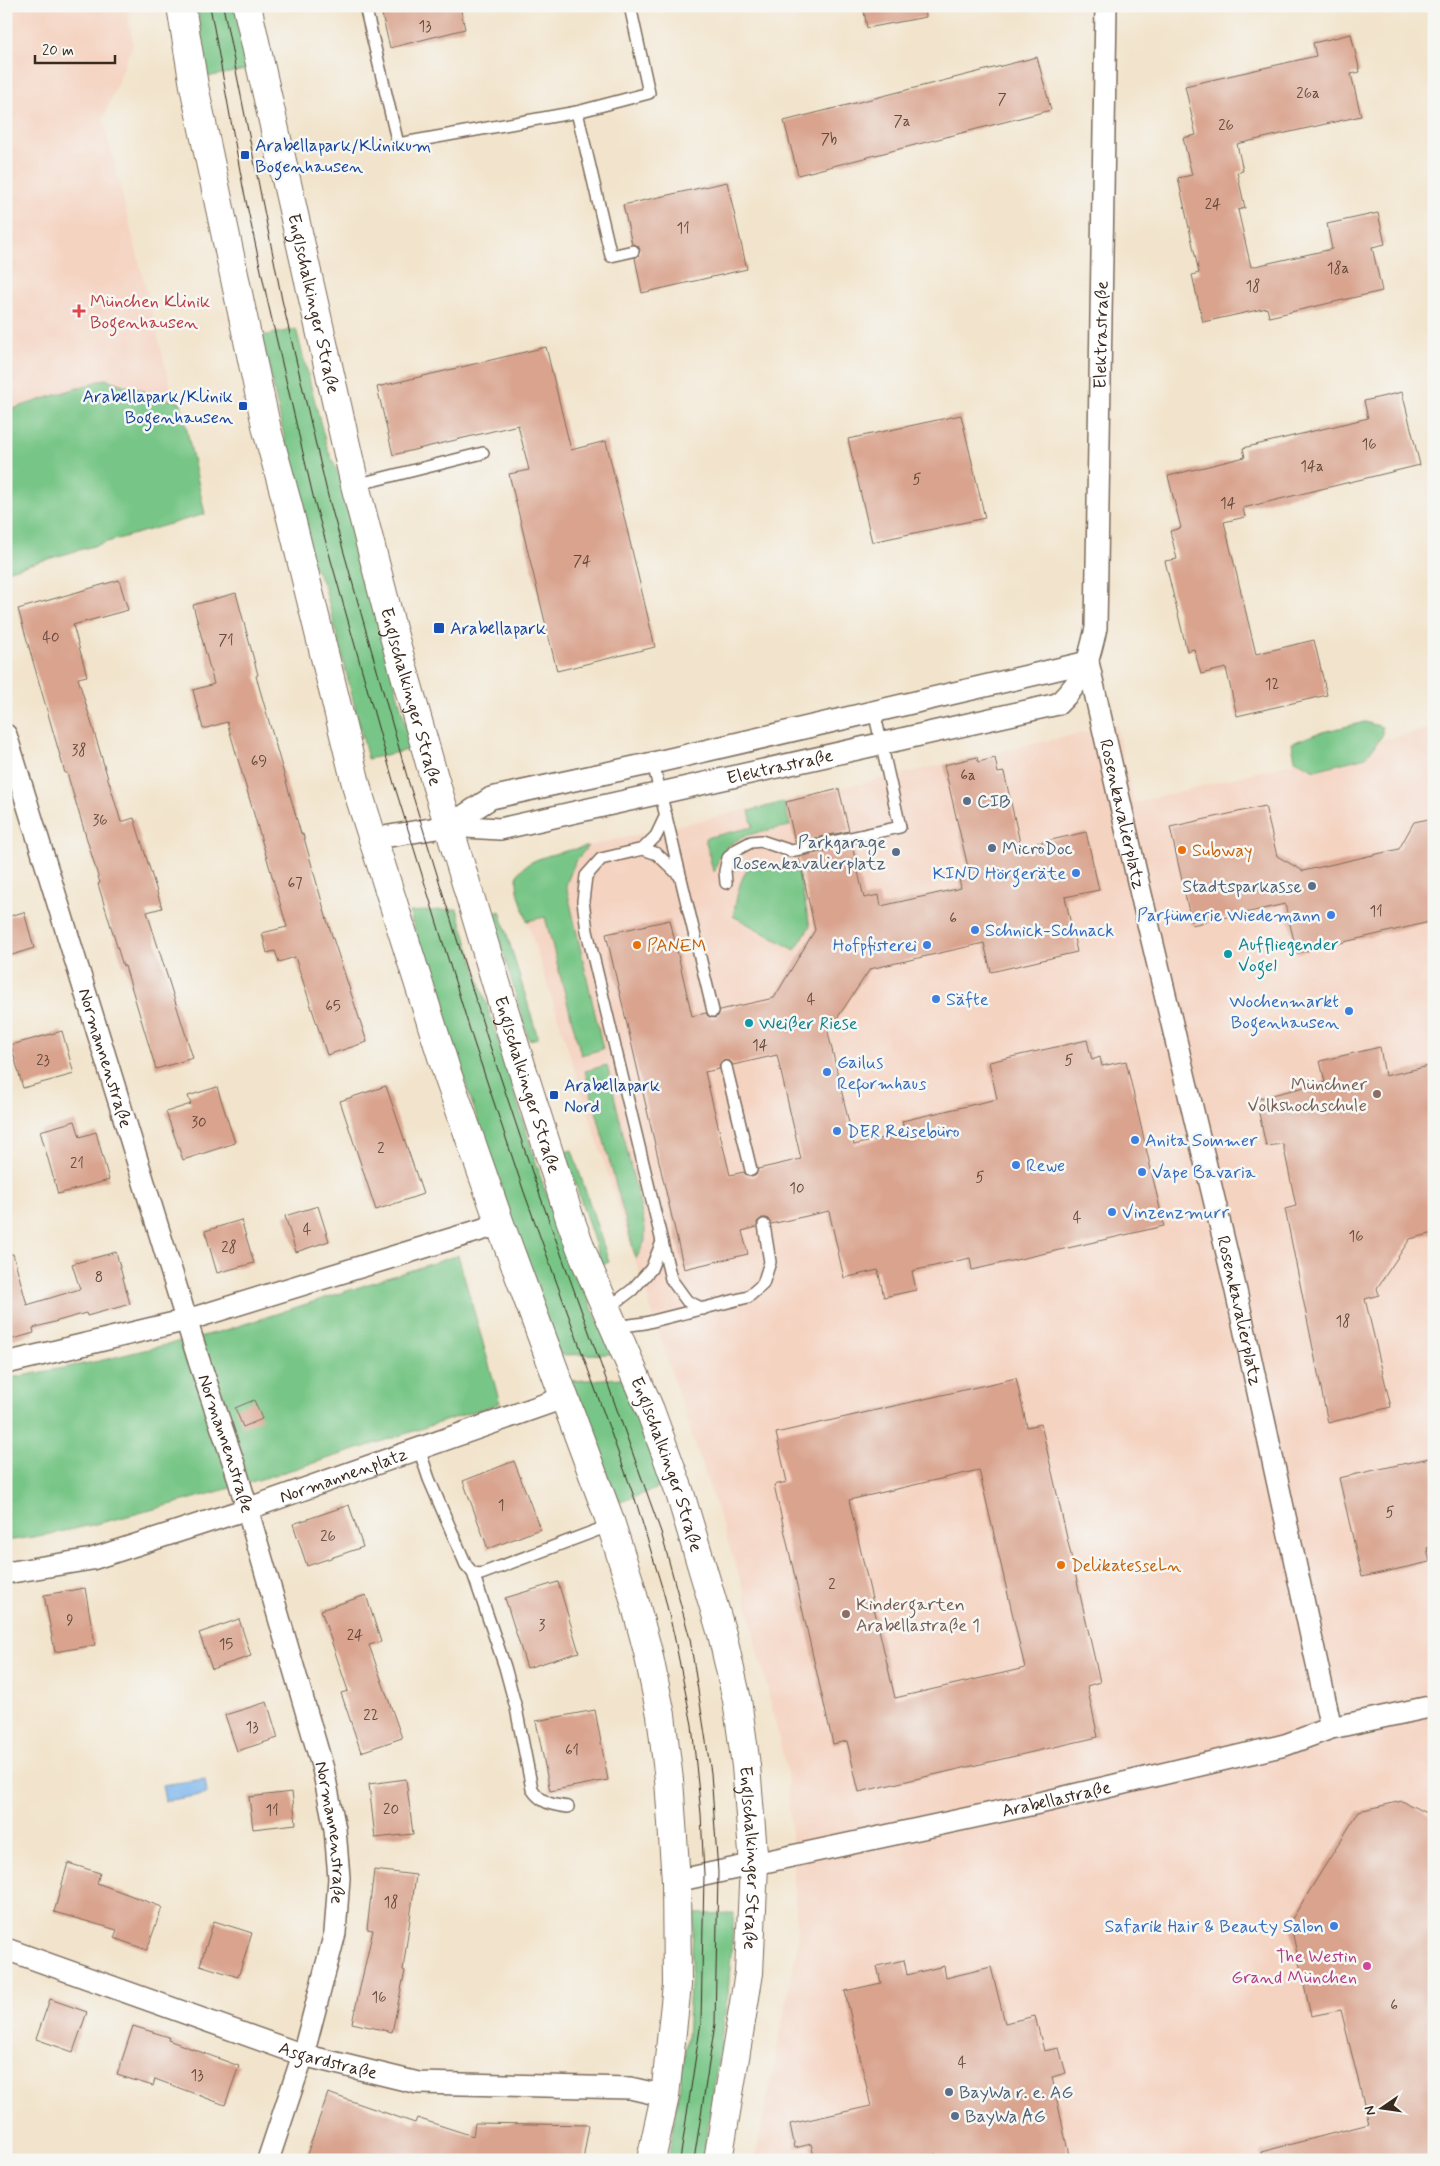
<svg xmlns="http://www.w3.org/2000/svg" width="1440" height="2166" viewBox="0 0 1440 2166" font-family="Mynerve,sans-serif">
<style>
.built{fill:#f5d3c1}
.green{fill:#78c687;stroke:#5a7852}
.water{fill:#7bb5ec;stroke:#5b7085}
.building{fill:#d9a38d;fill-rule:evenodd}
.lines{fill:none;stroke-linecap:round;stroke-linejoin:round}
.lane-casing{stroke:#7b6b5b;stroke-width:14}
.street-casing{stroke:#7b6b5b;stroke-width:24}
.secondary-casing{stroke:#7b6b5b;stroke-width:30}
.lane{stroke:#fff;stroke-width:11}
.street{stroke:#fff;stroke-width:21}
.secondary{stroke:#fff;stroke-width:28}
.tram{stroke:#3b2a1e;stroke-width:1}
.transit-dot{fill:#1a4fb4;stroke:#f6f6f2;stroke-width:2}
.health-dot{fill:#e0444e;stroke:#f6f6f2;stroke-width:2}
.service-dot{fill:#5c6f8a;stroke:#f6f6f2;stroke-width:2}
.food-dot{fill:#e8710a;stroke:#f6f6f2;stroke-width:2}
.shop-dot{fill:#3f7fe0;stroke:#f6f6f2;stroke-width:2}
.culture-dot{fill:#0f9aa8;stroke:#f6f6f2;stroke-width:2}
.education-dot{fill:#8d6e63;stroke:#f6f6f2;stroke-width:2}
.hotel-dot{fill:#d1479c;stroke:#f6f6f2;stroke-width:2}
.labels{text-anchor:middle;stroke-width:5;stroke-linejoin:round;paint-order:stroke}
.number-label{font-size:15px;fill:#62483a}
.transit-label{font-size:18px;fill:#164399;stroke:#f6f6f2;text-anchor:start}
.health-label{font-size:18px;fill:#be3a42;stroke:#f6f6f2;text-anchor:start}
.street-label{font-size:18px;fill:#3b2a1e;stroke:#f6f6f2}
.service-label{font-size:18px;fill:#4e5e75;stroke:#f6f6f2;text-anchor:start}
.food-label{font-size:18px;fill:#c56008;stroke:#f6f6f2;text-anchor:start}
.shop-label{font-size:18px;fill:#366cbe;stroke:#f6f6f2;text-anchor:start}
.culture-label{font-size:18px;fill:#0d838f;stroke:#f6f6f2;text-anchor:start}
.education-label{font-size:18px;fill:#785e54;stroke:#f6f6f2;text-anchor:end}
.hotel-label{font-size:18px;fill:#b23c85;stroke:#f6f6f2;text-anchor:end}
</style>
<rect width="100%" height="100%" fill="#f6f6f2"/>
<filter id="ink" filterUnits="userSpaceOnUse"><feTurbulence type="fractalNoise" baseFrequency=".02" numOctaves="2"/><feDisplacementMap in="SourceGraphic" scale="10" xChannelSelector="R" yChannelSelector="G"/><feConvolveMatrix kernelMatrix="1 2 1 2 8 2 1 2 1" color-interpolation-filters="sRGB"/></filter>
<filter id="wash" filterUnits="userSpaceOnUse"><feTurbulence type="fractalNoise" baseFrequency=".0096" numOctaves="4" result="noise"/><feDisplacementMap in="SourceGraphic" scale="20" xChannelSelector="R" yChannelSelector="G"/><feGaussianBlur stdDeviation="1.12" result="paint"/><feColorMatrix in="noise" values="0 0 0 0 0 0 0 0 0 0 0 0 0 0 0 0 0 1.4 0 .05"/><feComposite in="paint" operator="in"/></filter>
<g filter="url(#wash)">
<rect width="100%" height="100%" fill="#f2e4cc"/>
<!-- built -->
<g class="built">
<polygon points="6,6 127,6 133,44 103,119 200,503 6,557"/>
<polygon points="1116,725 1134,803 1434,727 1434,2160 755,2160 798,1943 787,1772 744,1591 674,1381 527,921 518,887 518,873 521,868 533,861 588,846"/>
</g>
<!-- green -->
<g class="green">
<polygon points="197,6 239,6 251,69 206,77"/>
<polygon points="296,329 327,448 340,478 412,749 368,759 325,588 312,562 262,336"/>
<polygon points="105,379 181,403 205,514 6,571 6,411"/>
<polygon points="1365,722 1382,727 1382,736 1366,757 1315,770 1295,760 1292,743 1318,733"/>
<path d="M784 802 790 826C761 832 721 834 715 871H713L705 838 753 827 749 811Z"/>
<path d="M588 846 575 862 566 885 603 1049 581 1055 545 917 527 921C524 908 516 892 517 879 518 857 571 851 588 846Z"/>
<path d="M757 864 781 868 797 867 810 926 795 950 733 916C737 900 739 868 757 864Z"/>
<polygon points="457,909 544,1188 584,1290 613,1354 560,1355 485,1142 409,912"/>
<polygon points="500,911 538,1038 529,1040 492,914"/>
<polygon points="607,1065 645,1227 645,1241 636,1259 585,1071"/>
<polygon points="572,1150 609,1262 602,1265 565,1152"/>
<path d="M458 1255 500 1403C395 1437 291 1472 184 1501 125 1517 67 1533 6 1541V1379L99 1361 223 1331Z"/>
<polygon points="621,1378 664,1486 618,1503 570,1381"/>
<polygon points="734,1913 728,1994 703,2160 668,2160 687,2038 694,1914"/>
</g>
<!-- water -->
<polygon class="water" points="205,1779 207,1794 165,1801 162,1785"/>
<g id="blocks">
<!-- building -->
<g class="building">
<polygon points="380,6 460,6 465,29 390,48"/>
<polygon points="863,6 925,6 926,17 867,28"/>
<polygon points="1351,34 1360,72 1351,74 1361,116 1237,144 1243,171 1237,172 1245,208 1238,210 1251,267 1332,249 1327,224 1378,213 1385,244 1372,247 1382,291 1269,317 1267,308 1203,322 1192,275 1199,273 1178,178 1192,175 1183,138 1196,135 1185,86 1316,56 1313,43"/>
<polygon points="1037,57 1051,110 798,175 784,121"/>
<polygon points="727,182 747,269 642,293 635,258 638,256 640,250 638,246 632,244 623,205"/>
<polygon points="546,347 571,450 606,441 655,647 557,671 509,474 529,470 518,425 393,455 377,387"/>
<polygon points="1402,392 1420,465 1243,508 1245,517 1224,522 1256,654 1314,640 1327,695 1237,716 1226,668 1201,674 1194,649 1187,651 1165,561 1177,559 1170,531 1181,528 1168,476 1245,457 1243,448 1368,418 1364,401"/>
<polygon points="961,415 985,518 872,542 848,439"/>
<polygon points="119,580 128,610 73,625 87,676 78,678 121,822 134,818 162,908 147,912 193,1058 156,1069 125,966 123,966 98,884 100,883 67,773 65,773 18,609"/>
<polygon points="236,593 258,675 256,676 301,834 303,834 327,920 367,1042 327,1055 295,957 279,962 275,951 267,953 262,933 287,927 227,722 203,729 193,690 214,684 193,605"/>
<path d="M977 757 978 762 995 758 998 773 1004 772 1021 847 1086 832 1099 890 1065 897 1077 952 991 972 984 943 870 969 828 1032 854 1145 904 1133 902 1121 997 1099 989 1062 1087 1040 1092 1060 1100 1057 1102 1066 1126 1061 1164 1226 972 1270 970 1258 912 1271 916 1290 884 1297 878 1270 844 1278 829 1211 771 1224 767 1218H762L757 1222V1227L742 1231 748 1254 684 1269 606 934 670 920 692 1016 706 1013 708 1016 714 1018 718 1016 720 1010 774 998 815 930 799 857 852 845 864 898 879 895 881 906 961 888 959 878 970 876 944 765ZM777 1055 801 1159 758 1169 756 1175 752 1177 746 1175 744 1172 730 1175 705 1072 719 1069 721 1062 725 1060 731 1062 733 1065Z"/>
<polygon points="839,789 849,831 795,842 786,802"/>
<polygon points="1265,806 1277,856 1303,871 1399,849 1414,822 1434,818 1434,921 1297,953 1285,904 1192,925 1170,827"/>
<polygon points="24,912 34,948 6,957 6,917"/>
<polygon points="62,1031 74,1074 23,1088 11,1045"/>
<polygon points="1380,1047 1385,1076 1434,1065 1434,1233 1410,1239 1377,1288 1379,1295 1365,1299 1391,1407 1328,1423 1285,1209 1296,1206 1283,1144 1266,1146 1256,1099 1325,1082 1320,1061"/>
<polygon points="386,1086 423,1194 376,1210 340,1101"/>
<polygon points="217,1087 235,1143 183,1160 166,1112 191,1104 188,1096"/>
<polygon points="75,1121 80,1137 96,1132 109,1180 58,1194 40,1131"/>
<polygon points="318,1206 329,1241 296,1252 285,1216"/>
<polygon points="241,1220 254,1263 217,1273 205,1231"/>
<polygon points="116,1252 130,1304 87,1316 86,1313 33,1328 34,1333 6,1341 6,1255 13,1254 27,1305 80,1289 72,1264"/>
<path d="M1016 1378 1027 1427 1041 1424 1100 1682 1087 1686 1098 1737 859 1792 847 1741 833 1744 774 1485 787 1482 776 1433ZM979 1470 1025 1668 895 1698 849 1500Z"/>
<polygon points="254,1400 262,1419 243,1427 235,1408"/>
<polygon points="1434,1457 1434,1547 1427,1548 1430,1562 1362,1577 1339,1478"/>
<polygon points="514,1461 540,1529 488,1549 463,1481"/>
<polygon points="349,1505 363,1547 307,1566 293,1524"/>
<polygon points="558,1582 579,1652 527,1668 505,1598"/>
<polygon points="85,1588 95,1645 55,1652 44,1595"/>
<polygon points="366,1595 381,1642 369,1645 402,1738 361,1752 341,1693 348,1691 321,1610"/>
<polygon points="239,1619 251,1656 212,1669 199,1633"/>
<polygon points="267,1702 278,1738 237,1751 225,1715"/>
<polygon points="595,1710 608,1780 550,1791 536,1721"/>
<polygon points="406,1779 413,1834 375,1838 369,1784"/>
<polygon points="292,1792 296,1824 253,1829 249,1797"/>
<polygon points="1402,1801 1434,1817 1434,2160 1262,2160 1261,2152 1369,2124 1341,2010 1311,2016 1290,1922 1359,1811"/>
<polygon points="68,1863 100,1873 97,1883 162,1907 147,1950 114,1938 117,1930 54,1912"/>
<polygon points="374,1870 416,1875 403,1970 405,1971 392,2032 352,2023 373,1930 367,1929"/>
<polygon points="214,1921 252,1933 238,1977 200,1965"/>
<polygon points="904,1960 907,1975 944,1966 946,1978 991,1967 1005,2023 1035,2016 1044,2051 1059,2048 1066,2073 1052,2077 1070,2160 937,2160 936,2154 910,2160 815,2160 811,2144 795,2148 790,2124 871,2106 845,1991 881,1983 877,1966"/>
<polygon points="50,1999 87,2012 73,2052 36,2039"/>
<polygon points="133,2026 169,2037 168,2040 239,2066 225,2105 155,2079 153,2086 117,2075"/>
<polygon points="328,2093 415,2123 417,2118 473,2136 475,2123 589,2125 583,2160 305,2160"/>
</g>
</g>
</g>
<g filter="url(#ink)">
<use href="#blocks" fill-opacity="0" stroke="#7b6b5b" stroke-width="1"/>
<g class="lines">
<!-- lane casing -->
<g class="lane-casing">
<g id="lane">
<polyline points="365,6 398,144 577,112 649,93 630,6"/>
<polyline points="577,112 611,256 633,251"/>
<polyline points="355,485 483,453"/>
<polyline points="653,763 713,1011"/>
<polyline points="666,815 656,836 643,849 601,859 586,876 583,901 587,931 671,1279 687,1301 703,1309"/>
<polyline points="643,849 657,854 680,876"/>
<polyline points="726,883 725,871 728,858 734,851 751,842 761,841 791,851 900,827 874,711"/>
<polyline points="726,1067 751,1170"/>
<polyline points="607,1309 632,1290 651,1269 662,1242"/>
<polyline points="615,1327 645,1323 748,1297 763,1284 770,1262 764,1225"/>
<polyline points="419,1449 429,1479 466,1565 473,1573 481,1574 611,1525"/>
<path d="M473 1573 505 1667 516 1708 532 1789C541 1803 552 1805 568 1807"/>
</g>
</g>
<!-- street casing -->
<g class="street-casing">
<g id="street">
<path id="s1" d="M1088 662 1140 890 1236 1291 1331 1728"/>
<path id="s2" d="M6 735 199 1361 235 1467 323 1769 335 1829 339 1878 335 1933 303 2055 268 2160"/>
<polyline points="448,826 491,798 653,763 1088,662"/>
<path id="s3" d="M372 839 448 826 500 829 1058 704C1085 678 1088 664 1096 628L1106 6"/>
<polyline points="6,1363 187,1320 500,1224"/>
<path id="s4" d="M6 1573 92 1559 247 1509 563 1398"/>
<path id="s5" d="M676 1881 1048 1801 1285 1745 1331 1728 1434 1706"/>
<path id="s6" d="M6 1949 303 2055 418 2083 630 2088 665 2096"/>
</g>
</g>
<!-- secondary casing -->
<g class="secondary-casing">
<g id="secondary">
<polyline points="181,6 194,86 267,430 288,506 358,792 448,1076 500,1224 608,1515 630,1584 648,1652 661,1715 669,1780 676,1881 677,1985 665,2096 651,2160"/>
<path id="s7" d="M247 6 355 485 392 629 433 774 520 1062 570 1219 586 1262 650 1410 679 1490 722 1634 737 1700 746 1766 754 1865 749 1973 718 2160"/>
</g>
</g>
<!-- lane -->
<use href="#lane" class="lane"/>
<!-- street -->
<use href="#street" class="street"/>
<!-- secondary -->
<use href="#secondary" class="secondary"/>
<!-- tram -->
<g class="tram">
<polyline points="210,6 243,187 268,303 314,500 394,784 474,1043 524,1192 637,1505 664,1594 674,1635 692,1725 701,1814 704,1875 701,2022 680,2160"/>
<polyline points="223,6 282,300 328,496 408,780 487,1037 538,1190 661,1532 690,1639 711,1773 718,1872 715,2024 694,2160"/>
</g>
</g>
</g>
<!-- markers -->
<g class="transit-dot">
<rect x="240" y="150" width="10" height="10" rx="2.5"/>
<rect x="238" y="401" width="10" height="10" rx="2.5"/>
<rect x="433" y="622" width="12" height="12" rx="2.5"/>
<rect x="549" y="1090" width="10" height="10" rx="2.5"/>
</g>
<path class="health-dot" d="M76.5 303.5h5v5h5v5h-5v5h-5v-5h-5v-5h5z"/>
<g class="service-dot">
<circle cx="967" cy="801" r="5"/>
<circle cx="992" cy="848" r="5"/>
<circle cx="896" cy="852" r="5"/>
<circle cx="1312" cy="886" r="5"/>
<circle cx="949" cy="2092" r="5"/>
<circle cx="955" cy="2116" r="5"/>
</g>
<g class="food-dot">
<circle cx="1182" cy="850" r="5"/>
<circle cx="637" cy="945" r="5"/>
<circle cx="1061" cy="1565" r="5"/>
</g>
<g class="shop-dot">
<circle cx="1076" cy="873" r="5"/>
<circle cx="1331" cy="915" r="5"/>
<circle cx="975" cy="930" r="5"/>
<circle cx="927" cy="945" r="5"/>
<circle cx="936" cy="999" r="5"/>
<circle cx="1349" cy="1011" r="5"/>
<circle cx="827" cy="1072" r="5"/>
<circle cx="837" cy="1131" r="5"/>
<circle cx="1135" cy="1140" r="5"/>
<circle cx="1016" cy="1165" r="5"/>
<circle cx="1142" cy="1172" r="5"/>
<circle cx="1112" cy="1212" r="5"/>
<circle cx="1334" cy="1926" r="5"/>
</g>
<g class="culture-dot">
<circle cx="1228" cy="954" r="5"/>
<circle cx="749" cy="1023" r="5"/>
</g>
<g class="education-dot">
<circle cx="1377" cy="1094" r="5"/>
<circle cx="846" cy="1614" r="5"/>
</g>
<circle class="hotel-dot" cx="1367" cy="1966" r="5"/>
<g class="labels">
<!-- number labels -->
<g class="number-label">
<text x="425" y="31">13</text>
<text x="1308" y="98">26a</text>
<text x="1002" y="104">7</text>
<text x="902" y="126">7a</text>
<text x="1226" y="130">26</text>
<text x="829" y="144">7b</text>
<text x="1213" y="209">24</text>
<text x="683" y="233">11</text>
<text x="1338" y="273">18a</text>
<text x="1253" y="291">18</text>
<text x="1369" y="449">16</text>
<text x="1312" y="471">14a</text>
<text x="917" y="484">5</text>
<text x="1228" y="508">14</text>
<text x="582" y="566">74</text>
<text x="51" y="642">40</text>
<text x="226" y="645">71</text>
<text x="1272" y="689">12</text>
<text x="79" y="755">38</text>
<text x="259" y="766">69</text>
<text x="968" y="780">6a</text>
<text x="100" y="825">36</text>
<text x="295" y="888">67</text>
<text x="1376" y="916">11</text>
<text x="953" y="923">6</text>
<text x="811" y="1004">4</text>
<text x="333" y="1011">65</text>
<text x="760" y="1050">14</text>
<text x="43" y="1065">23</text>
<text x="1069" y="1065">5</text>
<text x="199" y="1127">30</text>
<text x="381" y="1153">2</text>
<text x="77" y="1168">21</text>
<text x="980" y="1182">5</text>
<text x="797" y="1193">10</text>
<text x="1077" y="1222">4</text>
<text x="307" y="1234">4</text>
<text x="1356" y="1241">16</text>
<text x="229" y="1252">28</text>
<text x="99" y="1282">8</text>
<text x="1343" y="1326">18</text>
<text x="501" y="1510">1</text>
<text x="1390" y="1517">5</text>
<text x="328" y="1541">26</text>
<text x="832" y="1589">2</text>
<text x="70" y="1625">9</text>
<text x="542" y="1630">3</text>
<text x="355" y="1640">24</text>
<text x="226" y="1649">15</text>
<text x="371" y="1720">22</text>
<text x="252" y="1732">13</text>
<text x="572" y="1755">61</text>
<text x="391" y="1814">20</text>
<text x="272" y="1815">11</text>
<text x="391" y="1907">18</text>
<text x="379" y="2002">16</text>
<text x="1394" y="2010">6</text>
<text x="962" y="2067">4</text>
<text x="197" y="2080">13</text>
</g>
<!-- transit labels -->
<g class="transit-label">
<text x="255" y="151">Arabellapark/Klinikum<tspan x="255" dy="21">Bogenhausen</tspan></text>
<text x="233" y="402" text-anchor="end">Arabellapark/Klinik<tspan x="233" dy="21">Bogenhausen</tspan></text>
<text x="450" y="634">Arabellapark</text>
<text x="564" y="1091">Arabellapark<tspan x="564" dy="21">Nord</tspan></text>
</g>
<!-- health labels -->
<g class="health-label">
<text x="90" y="307">München Klinik<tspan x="90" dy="21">Bogenhausen</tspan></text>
</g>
<!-- street labels -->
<g class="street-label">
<text dy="6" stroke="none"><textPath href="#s7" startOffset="305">Englschalkinger Straße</textPath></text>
<text dy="6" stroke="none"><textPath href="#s3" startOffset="1081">Elektrastraße</textPath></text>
<text dy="6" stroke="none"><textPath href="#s7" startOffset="710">Englschalkinger Straße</textPath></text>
<text dy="6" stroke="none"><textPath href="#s3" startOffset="416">Elektrastraße</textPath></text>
<text dy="6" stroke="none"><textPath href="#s1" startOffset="156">Rosenkavalierplatz</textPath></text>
<text dy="6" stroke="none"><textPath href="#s2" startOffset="338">Normannenstraße</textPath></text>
<text dy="6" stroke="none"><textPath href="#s7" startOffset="1115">Englschalkinger Straße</textPath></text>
<text dy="6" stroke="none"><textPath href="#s1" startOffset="666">Rosenkavalierplatz</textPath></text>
<text dy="6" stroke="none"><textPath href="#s2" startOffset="742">Normannenstraße</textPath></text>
<text dy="6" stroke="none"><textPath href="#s7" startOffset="1520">Englschalkinger Straße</textPath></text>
<text dy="6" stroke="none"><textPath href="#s4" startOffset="352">Normannenplatz</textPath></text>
<text dy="6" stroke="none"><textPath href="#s5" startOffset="389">Arabellastraße</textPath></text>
<text dy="6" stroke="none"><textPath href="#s2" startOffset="1146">Normannenstraße</textPath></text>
<text dy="6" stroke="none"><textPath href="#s7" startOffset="1925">Englschalkinger Straße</textPath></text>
<text dy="6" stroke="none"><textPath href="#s6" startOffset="341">Asgardstraße</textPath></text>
</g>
<!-- service labels -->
<g class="service-label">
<text x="977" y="807">CIB</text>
<text x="886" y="848" text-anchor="end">Parkgarage<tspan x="886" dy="21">Rosenkavalierplatz</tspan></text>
<text x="1002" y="854">MicroDoc</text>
<text x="1302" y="892" text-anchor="end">Stadtsparkasse</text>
<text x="959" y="2098">BayWa r. e. AG</text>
<text x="965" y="2122">BayWa AG</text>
</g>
<!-- food labels -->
<g class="food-label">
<text x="1192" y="856">Subway</text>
<text x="647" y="951">PANEM</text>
<text x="1071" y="1571">DelikatesseLn</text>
</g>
<!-- shop labels -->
<g class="shop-label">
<text x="1066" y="879" text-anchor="end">KIND Hörgeräte</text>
<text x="1321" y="921" text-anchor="end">Parfümerie Wiedemann</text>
<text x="985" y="936">Schnick-Schnack</text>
<text x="917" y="951" text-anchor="end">Hofpfisterei</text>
<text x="946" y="1005">Säfte</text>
<text x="1339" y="1007" text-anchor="end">Wochenmarkt<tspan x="1339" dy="21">Bogenhausen</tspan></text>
<text x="837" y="1068">Gailus<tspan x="837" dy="21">Reformhaus</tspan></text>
<text x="847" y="1137">DER Reisebüro</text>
<text x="1145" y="1146">Anita Sommer</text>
<text x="1026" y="1171">Rewe</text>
<text x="1152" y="1178">Vape Bavaria</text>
<text x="1122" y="1218">Vinzenzmurr</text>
<text x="1324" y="1932" text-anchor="end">Safarik Hair &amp; Beauty Salon</text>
</g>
<!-- culture labels -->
<g class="culture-label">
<text x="1238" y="950">Auffliegender<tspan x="1238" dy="21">Vogel</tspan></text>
<text x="759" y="1029">Weißer Riese</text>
</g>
<!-- education labels -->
<g class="education-label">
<text x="1367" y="1090">Münchner<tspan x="1367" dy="21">Volkshochschule</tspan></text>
<text x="856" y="1610" text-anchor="start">Kindergarten<tspan x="856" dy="21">Arabellastraße 1</tspan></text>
</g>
<!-- hotel labels -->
<g class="hotel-label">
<text x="1357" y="1962">The Westin<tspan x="1357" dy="21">Grand München</tspan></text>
</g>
</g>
<!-- margin -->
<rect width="1440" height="2166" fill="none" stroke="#f6f6f2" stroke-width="25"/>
<!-- north arrow -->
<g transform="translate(1382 2108) rotate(257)" stroke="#f6f6f2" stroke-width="4" paint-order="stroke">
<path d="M0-4L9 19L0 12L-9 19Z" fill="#3b2a1e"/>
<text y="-8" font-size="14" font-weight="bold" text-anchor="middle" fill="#3b2a1e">N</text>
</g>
<!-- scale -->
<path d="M35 55v8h80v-8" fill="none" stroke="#3b2a1e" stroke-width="2.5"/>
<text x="42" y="55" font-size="15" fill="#3b2a1e" stroke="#f6f6f2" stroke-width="4" paint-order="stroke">20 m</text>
</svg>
